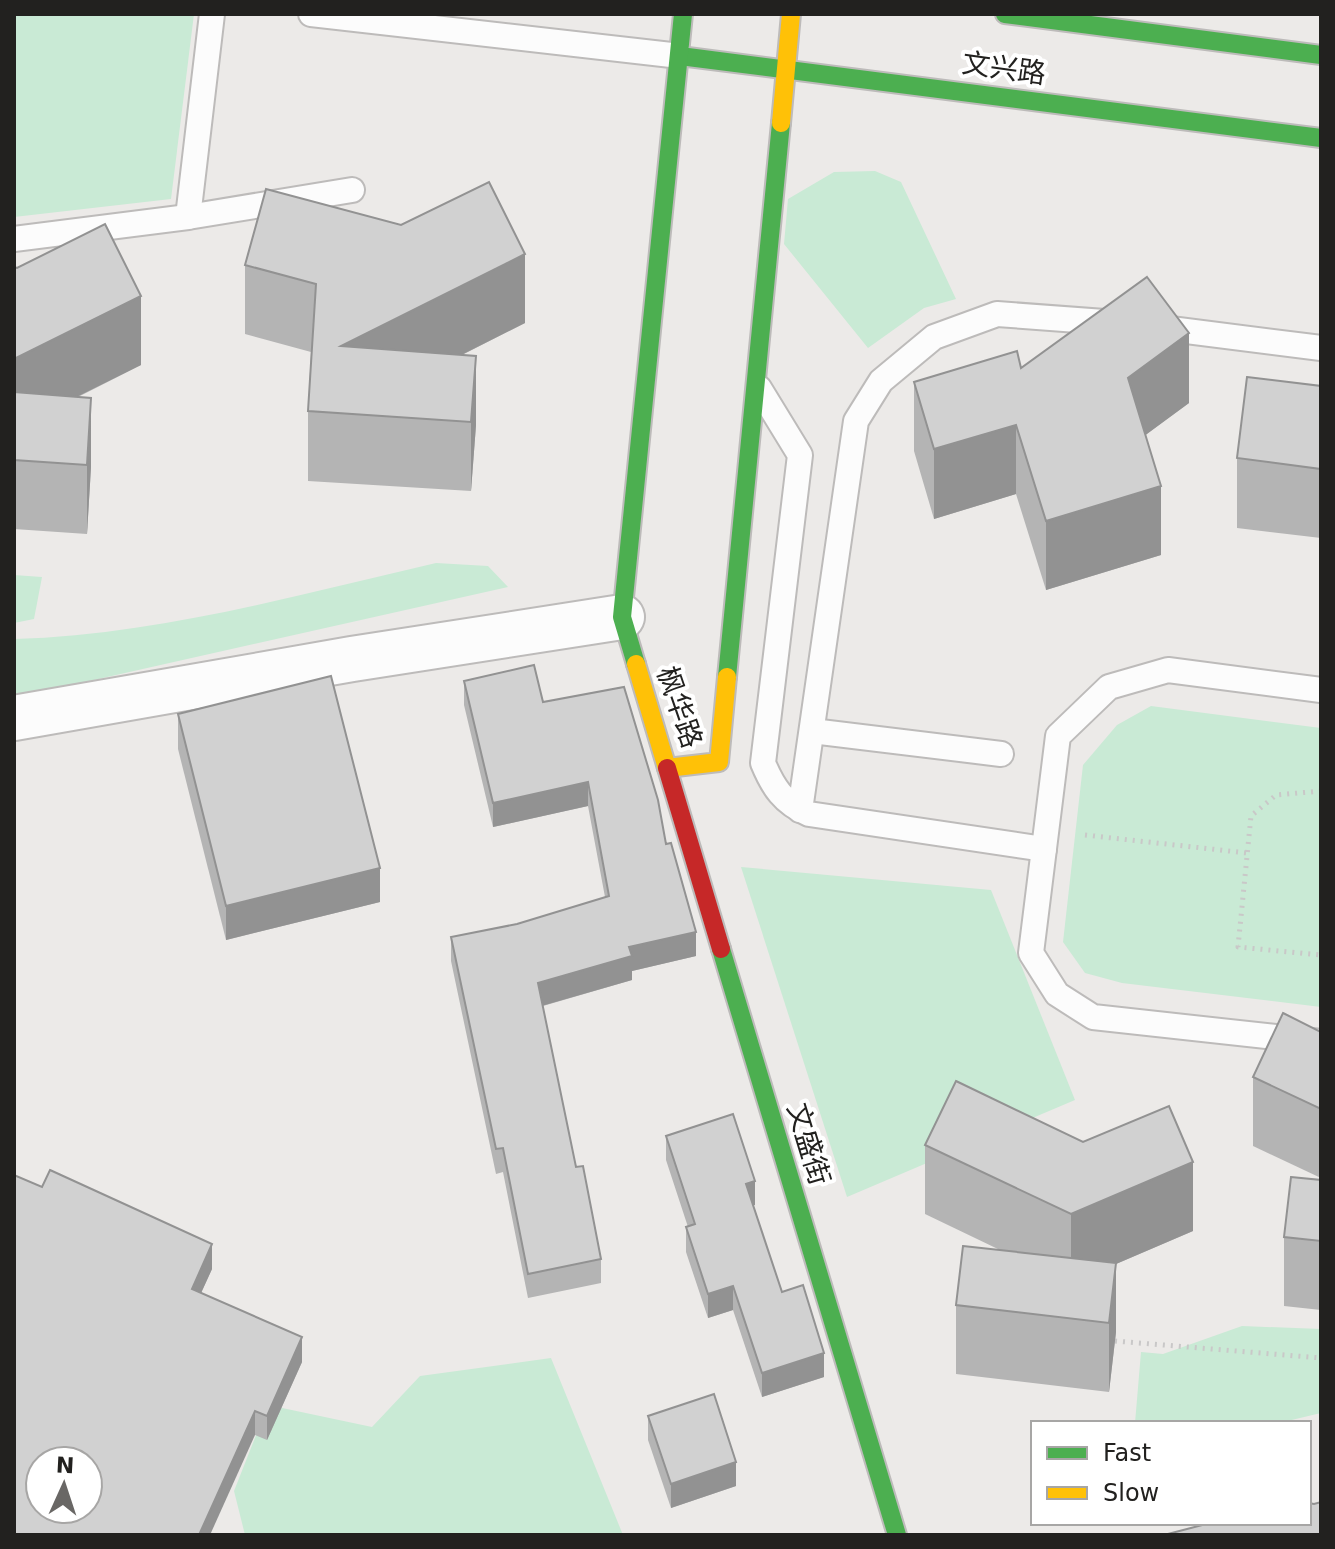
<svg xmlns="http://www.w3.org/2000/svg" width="1335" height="1549" viewBox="0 0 1335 1549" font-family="'DejaVu Sans','Noto Sans SC',sans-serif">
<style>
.green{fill:#c9ead5}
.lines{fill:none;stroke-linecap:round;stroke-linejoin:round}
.lane-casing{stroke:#bdbbba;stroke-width:28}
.street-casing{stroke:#bdbbba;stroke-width:48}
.fast-casing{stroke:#bdbbba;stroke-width:22}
.slow-casing{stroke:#bdbbba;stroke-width:22}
.jam-casing{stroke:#bdbbba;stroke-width:22}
.path{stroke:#c9c8c8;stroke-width:5;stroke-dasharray:2 6;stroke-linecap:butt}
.lane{stroke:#fcfcfc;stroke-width:24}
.street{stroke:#fcfcfc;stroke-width:44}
.fast{stroke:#4caf50;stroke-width:18}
.slow{stroke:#ffc107;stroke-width:18}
.jam{stroke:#c62828;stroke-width:18}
.wall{fill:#b4b4b4}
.shaded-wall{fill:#929292}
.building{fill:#d1d1d1;stroke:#929292;stroke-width:2;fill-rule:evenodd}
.labels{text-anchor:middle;stroke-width:8;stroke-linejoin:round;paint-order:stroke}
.street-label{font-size:28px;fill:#22211f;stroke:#fff}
</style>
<rect width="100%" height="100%" fill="#eceae8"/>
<!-- green -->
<g class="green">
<polygon points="14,14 194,14 171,199 14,217"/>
<polygon points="875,171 901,182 956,299 924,308 868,348 784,244 788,199 834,172"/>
<path d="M436 563 488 566 508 587 14 698V639C157 635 297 595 436 563Z"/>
<polygon points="14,575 42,577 34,619 14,623"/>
<polygon points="1151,706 1321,728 1321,1007 1122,983 1085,973 1063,942 1083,765 1117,725"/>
<polygon points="741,867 991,890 1075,1100 847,1197"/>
<polygon points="1242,1326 1321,1329 1321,1413 1279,1423 1135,1423 1141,1352 1163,1354"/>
<polygon points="551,1358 623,1535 245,1535 234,1491 268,1405 372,1427 420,1376"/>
</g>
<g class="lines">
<!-- lane casing -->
<g class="lane-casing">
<g id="lane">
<polyline points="311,14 680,56"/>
<polyline points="188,217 212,14"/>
<polyline points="14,239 188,217 352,190"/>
<polyline points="1155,327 1321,348"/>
<path d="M759 388 800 455 763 763C773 787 783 803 809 814L1044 849"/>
<polyline points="1321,690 1168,670 1109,687 1058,736 1031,953 1057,994 1093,1017 1321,1042"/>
<polyline points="812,731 1001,754"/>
<polyline points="800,810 856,421 881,381 934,337 997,314 1118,323"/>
</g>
</g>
<!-- street casing -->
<g class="street-casing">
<polyline id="street" points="14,718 352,659 622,617"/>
</g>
<!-- fast casing -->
<g class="fast-casing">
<g id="fast">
<polyline points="1005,14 1321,55"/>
<polyline points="680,56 1321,138"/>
<polyline points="636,664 622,617 683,14"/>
<polyline points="727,677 781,123"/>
<polyline points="721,949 897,1535"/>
</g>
</g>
<!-- slow casing -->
<g class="slow-casing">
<g id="slow">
<polyline points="781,123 791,14"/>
<polyline points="636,664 667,768 719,762 727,677"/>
</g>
</g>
<!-- jam casing -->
<g class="jam-casing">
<polyline id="jam" points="667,768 721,949"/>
</g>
<!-- path -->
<g class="path">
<polyline points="1321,791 1276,795 1251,816 1238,947 1321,955"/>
<polyline points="1085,835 1247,853"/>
<polyline points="1115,1341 1321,1358"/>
</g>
<!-- lane -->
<use href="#lane" class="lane"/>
<!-- street -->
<use href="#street" class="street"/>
<!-- fast -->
<use href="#fast" class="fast"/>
<!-- slow -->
<use href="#slow" class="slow"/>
<!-- jam -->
<use href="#jam" class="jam"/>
</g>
<!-- wall -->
<g class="wall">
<polygon points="245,265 525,323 462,355 476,425 471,491 308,481 308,411 311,352 245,334"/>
<polygon points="14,267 141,365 78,397 91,467 87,534 14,529"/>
<polygon points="1021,368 1189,403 1145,435 1161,555 1046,590 1016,494 934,519 914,451 914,382"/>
<polygon points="1321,386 1321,538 1237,528 1237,458"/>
<polygon points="464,681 543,702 666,844 696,956 632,971 632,980 543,1006 576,1167 601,1259 601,1283 528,1298 503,1172 496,1174 451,961 451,937 517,924 605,897 588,806 493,827 464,705"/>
<polygon points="178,714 380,902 226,940 178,749"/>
<polygon points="1321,1032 1321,1178 1253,1146 1253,1077"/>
<polygon points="666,1136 755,1205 753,1205 782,1292 824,1377 762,1397 733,1310 708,1318 686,1252 686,1227 688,1227 666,1160"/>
<polygon points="925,1145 1193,1231 1116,1264 1116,1332 1109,1392 956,1374 956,1305 1000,1250 925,1214"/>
<polygon points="1321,1180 1321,1310 1284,1306 1284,1237"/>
<polygon points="42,1187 212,1269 201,1293 302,1362 267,1440 255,1435"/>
<polygon points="648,1416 736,1486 671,1508 648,1440"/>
</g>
<!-- shaded-wall -->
<g class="shaded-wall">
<polygon points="525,254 525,323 344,414 341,346"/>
<polygon points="141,296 141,365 14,428 14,359"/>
<polygon points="1189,333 1189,403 1128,448 1128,378"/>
<polygon points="476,356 476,425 471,491 471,422"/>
<polygon points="91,398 91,467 87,534 87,465"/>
<polygon points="1016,425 1016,494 934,519 934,449"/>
<polygon points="1161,486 1161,555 1046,590 1046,521"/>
<polygon points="588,782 588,806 493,827 493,803"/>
<polygon points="380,868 380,902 226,940 226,906"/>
<polygon points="696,932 696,956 632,971 632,980 538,1007 538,983 629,947"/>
<polygon points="1193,1162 1193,1231 1116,1264 1116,1332 1109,1392 1109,1323 1071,1283 1071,1214"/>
<polygon points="755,1181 755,1205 746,1208 746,1184"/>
<polygon points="212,1244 212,1269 192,1313 192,1289"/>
<polygon points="733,1286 733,1310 708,1318 708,1294"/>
<polygon points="302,1337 302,1362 267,1440 267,1416"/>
<polygon points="824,1353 824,1377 762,1397 762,1373"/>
<polygon points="255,1411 255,1435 210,1535 199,1535"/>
<polygon points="736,1462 736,1486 671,1508 671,1484"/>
</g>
<!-- building -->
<g class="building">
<polygon points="489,182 525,254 341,346 476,356 471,422 308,411 316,284 245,265 266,189 401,225"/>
<polygon points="105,224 141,296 14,359 14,267 17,268"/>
<polygon points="1147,277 1189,333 1128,378 1161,486 1046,521 1016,425 934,449 914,382 1017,351 1021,368"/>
<polygon points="1247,377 1321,386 1321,469 1237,458"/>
<polygon points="14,392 91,398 87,465 14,460"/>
<polygon points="534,665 543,702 624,687 658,800 666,844 671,843 696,932 629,947 632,956 538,983 576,1167 583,1166 601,1259 528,1274 503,1148 496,1149 451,937 517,924 609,896 588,782 493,803 464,681"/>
<polygon points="331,676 380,868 226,906 178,714"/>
<polygon points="1283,1013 1321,1032 1321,1109 1253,1077"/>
<polygon points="956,1081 1083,1142 1169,1106 1193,1162 1071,1214 925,1145"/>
<polygon points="733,1114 755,1181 746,1184 782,1292 803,1285 824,1353 762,1373 733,1286 708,1294 686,1227 695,1224 666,1136"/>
<path d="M50 1170 212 1244 192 1289 302 1337 267 1416 255 1411 199 1535H14V1175L42 1187ZM40 1461H88V1509H40Z"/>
<polygon points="1291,1177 1321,1180 1321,1241 1284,1237"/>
<polygon points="963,1246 1116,1263 1109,1323 956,1305"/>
<polygon points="714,1394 736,1462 671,1484 648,1416"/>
<polygon points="1321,1502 1321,1535 1164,1535 1210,1523 1229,1525 1236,1523 1309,1523 1309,1503 1314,1504"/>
</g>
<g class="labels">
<!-- street labels -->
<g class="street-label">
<text transform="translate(1004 68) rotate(8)" y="10">文兴路</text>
<text transform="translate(680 707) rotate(71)" y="10">枫华路</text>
<text transform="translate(809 1144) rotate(73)" y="10">文盛街</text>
</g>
</g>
<!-- border -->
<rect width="1335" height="1549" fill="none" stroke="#22211f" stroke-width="32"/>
<!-- legend -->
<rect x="1031" y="1421" width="280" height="104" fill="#ffffff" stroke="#a7a6a5" stroke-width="2"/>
<rect x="1047" y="1447" width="40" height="12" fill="#4caf50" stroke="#a7a6a5" stroke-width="2"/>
<text x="1103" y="1461" font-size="24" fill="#22211f">Fast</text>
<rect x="1047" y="1487" width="40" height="12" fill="#ffc107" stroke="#a7a6a5" stroke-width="2"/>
<text x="1103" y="1501" font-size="24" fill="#22211f">Slow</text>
<!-- north arrow -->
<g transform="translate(64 1485) rotate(3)"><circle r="38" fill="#ffffff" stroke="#a7a6a5" stroke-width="2"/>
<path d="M0-6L14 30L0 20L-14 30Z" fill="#696765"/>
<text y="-12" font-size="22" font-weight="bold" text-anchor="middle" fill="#22211f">N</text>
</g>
</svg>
